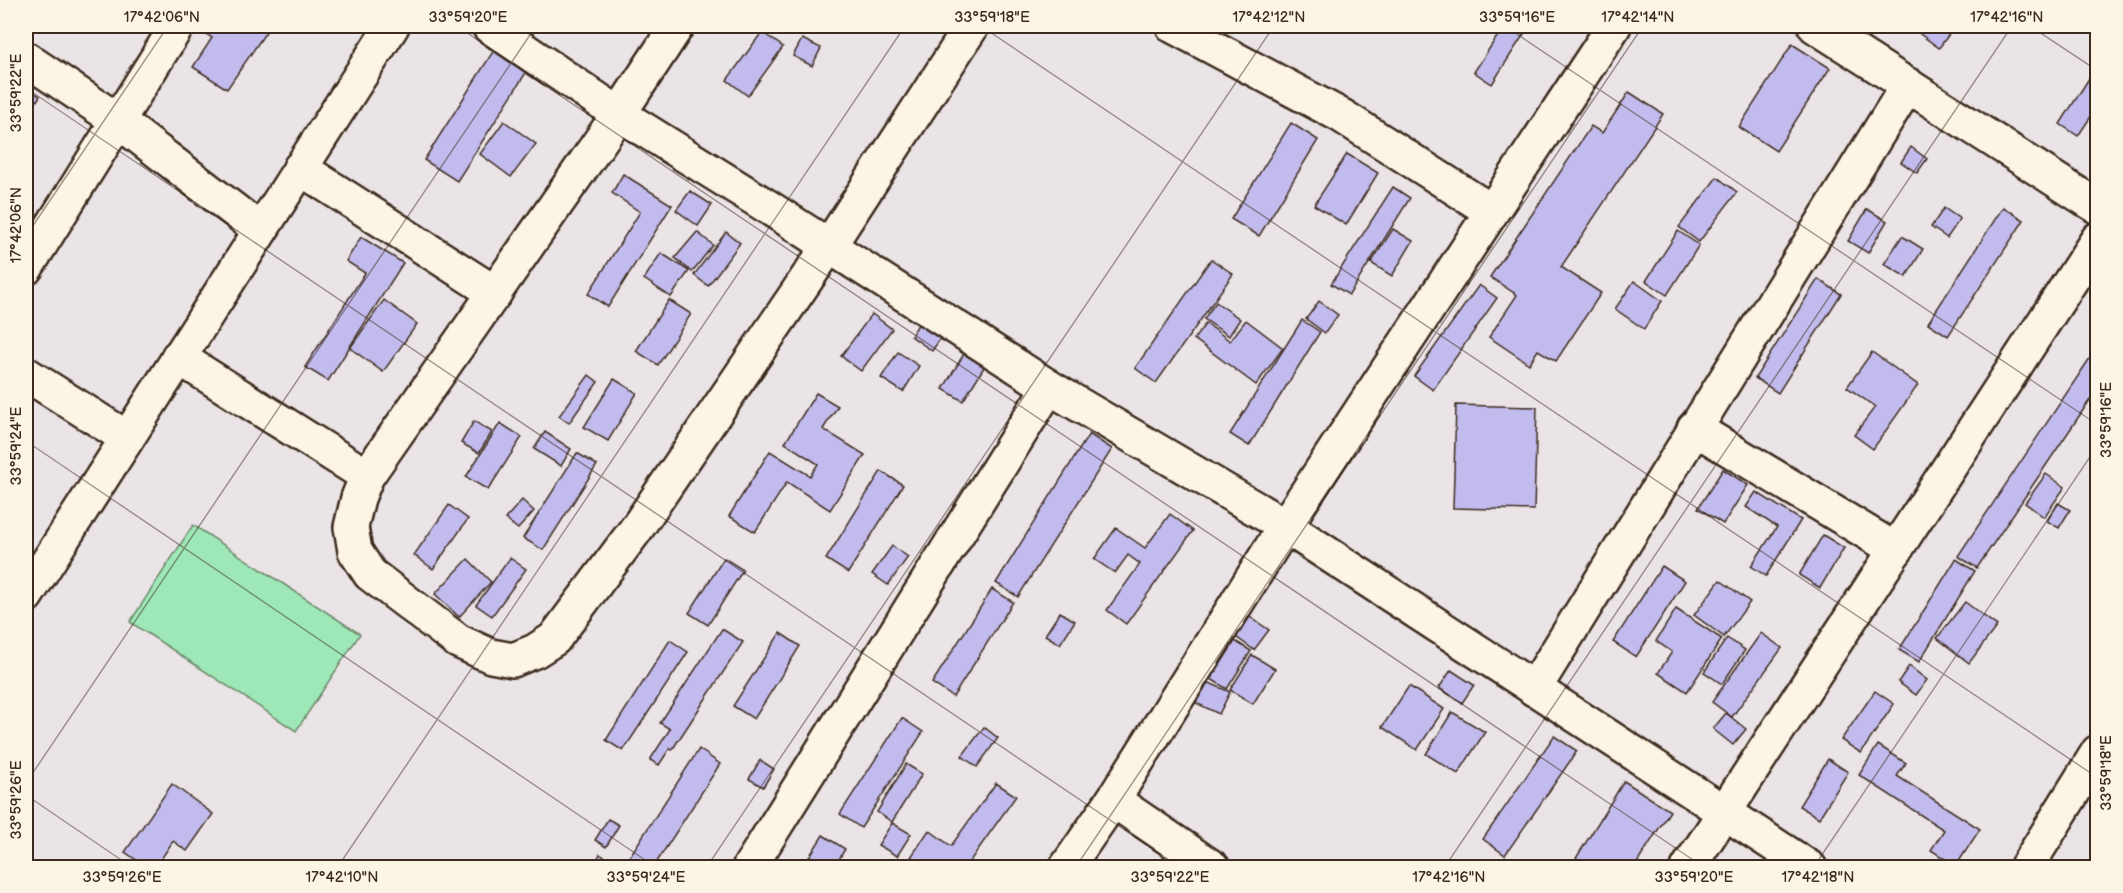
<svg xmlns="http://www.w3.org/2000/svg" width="2123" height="893" viewBox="0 0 2123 893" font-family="'Balsamiq Sans',sans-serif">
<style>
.green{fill:#9ee7b6;stroke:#6c886a;stroke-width:1.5}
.building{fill:#c2bbed;stroke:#3b2a1e;stroke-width:1.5}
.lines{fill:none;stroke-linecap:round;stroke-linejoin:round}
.minor-casing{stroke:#3b2a1e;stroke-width:38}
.tertiary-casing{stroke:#3b2a1e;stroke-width:38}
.minor{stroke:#fcf5e5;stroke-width:33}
.tertiary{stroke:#fcf5e5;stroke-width:33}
.ticks{fill:none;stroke:#3b2a1e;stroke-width:1.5;stroke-opacity:0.45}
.neatline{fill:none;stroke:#3b2a1e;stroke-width:2}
.ticks-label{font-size:15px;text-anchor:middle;fill:#3b2a1e}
</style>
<rect width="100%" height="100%" fill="#ebe4e7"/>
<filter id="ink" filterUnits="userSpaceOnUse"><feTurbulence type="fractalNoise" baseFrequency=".0167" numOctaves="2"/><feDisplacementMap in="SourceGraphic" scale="12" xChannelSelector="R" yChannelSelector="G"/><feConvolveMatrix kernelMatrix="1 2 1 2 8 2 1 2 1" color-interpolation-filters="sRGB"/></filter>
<g filter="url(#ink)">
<!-- green -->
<polygon class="green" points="193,525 360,634 296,731 130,622"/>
<!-- building -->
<g class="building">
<polygon points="194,26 270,26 227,89 193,67 212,38"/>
<polygon points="1504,26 1529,26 1492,84 1474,72"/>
<polygon points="1925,26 1955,26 1939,48 1920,34"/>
<polygon points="762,32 783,47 748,96 727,80"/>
<polygon points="802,39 821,48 812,66 793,56"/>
<polygon points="1792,44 1830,68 1776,151 1739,127"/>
<polygon points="496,47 529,68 457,181 424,160"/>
<polygon points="2095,69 2098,70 2098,106 2078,136 2060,124"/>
<polygon points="26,87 40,96 26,118"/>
<polygon points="1629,92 1663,114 1561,267 1601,293 1556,361 1538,350 1529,364 1489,337 1517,295 1490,277 1591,126 1602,133"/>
<polygon points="504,121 536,144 511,177 480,154"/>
<polygon points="1291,123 1318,140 1259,236 1231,219"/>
<polygon points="1911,147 1927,159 1917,173 1901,162"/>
<polygon points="1347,154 1378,173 1346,225 1314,205"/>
<polygon points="623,174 672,205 608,307 588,294 640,212 612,193"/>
<polygon points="1717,177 1737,192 1699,242 1679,227"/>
<polygon points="1393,187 1410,198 1349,295 1331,284"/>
<polygon points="690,191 712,205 698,226 676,210"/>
<polygon points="2003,207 2024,220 1948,336 1928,323"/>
<polygon points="1944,208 1960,219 1947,238 1931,227"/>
<polygon points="1867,209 1887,221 1868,253 1848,241"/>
<polygon points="1393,229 1413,241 1392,276 1371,263"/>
<polygon points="1678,231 1699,245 1667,295 1646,281"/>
<polygon points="697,232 713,245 692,272 675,258"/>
<polygon points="726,232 740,243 708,286 694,275"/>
<polygon points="1902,236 1923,249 1906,277 1884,264"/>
<polygon points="361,237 403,263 328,381 305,367 365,273 346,261"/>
<polygon points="661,253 689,271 671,297 644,279"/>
<polygon points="1211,259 1233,274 1156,383 1135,368"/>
<polygon points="1818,279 1841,294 1778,393 1755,378"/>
<polygon points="1634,281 1662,301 1644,329 1615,309"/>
<polygon points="1479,285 1497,298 1433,390 1414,376"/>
<polygon points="384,300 417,324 383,372 350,348"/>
<polygon points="669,300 691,314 658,365 636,351"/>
<polygon points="1319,301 1338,315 1325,333 1306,319"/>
<polygon points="1216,302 1240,319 1229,336 1204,319"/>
<polygon points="872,314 892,329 861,371 841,356"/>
<polygon points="1246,320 1283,348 1256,385 1194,339 1206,323 1230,341"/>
<polygon points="1302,320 1320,332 1249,446 1230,434"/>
<polygon points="920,321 942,336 932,351 911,336"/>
<polygon points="2098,346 2098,388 1977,568 1958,556"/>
<polygon points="898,352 919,366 903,392 881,378"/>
<polygon points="965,352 986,364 963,401 943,389"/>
<polygon points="1872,352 1918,385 1873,449 1854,435 1875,407 1847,387"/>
<polygon points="589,375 598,382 569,423 559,416"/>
<polygon points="614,379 637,393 608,441 584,427"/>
<polygon points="816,393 838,406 823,429 865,455 830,510 787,482 755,532 729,516 770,451 810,476 818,464 785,443"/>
<polygon points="1456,405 1537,407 1534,510 1453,508"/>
<polygon points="474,421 492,432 479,453 461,443"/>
<polygon points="500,423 522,437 488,490 466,477"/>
<polygon points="545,432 571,449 561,466 534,449"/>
<polygon points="1089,434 1112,449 1018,597 996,583"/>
<polygon points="577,453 597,465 543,550 523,538"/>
<polygon points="1723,469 1748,485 1723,524 1698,508"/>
<polygon points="881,471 903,485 848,573 826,559"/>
<polygon points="2046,474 2065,487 2044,517 2025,503"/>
<polygon points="1756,492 1801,520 1766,576 1751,566 1777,527 1746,507"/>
<polygon points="522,500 534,511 518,529 505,519"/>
<polygon points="2058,503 2070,510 2059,528 2047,521"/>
<polygon points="449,505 468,519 433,569 414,555"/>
<polygon points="1170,514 1193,531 1126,624 1107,610 1140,564 1128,555 1115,573 1094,559 1116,528 1145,548"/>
<polygon points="1823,535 1844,548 1820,588 1799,575"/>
<polygon points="892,546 908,557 888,585 872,574"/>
<polygon points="510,558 526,569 492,616 476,605"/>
<polygon points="724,558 743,570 708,625 689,613"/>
<polygon points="468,559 491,582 459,617 435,594"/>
<polygon points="1956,559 1975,571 1919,662 1899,650"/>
<polygon points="1662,566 1685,581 1636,657 1613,642"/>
<polygon points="1720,580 1750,602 1724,637 1694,615"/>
<polygon points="992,589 1013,602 953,697 932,683"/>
<polygon points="1965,602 1997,626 1969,663 1937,638"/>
<polygon points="1676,609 1722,639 1687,692 1658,673 1672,652 1656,641"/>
<polygon points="1060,612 1075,621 1060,644 1045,635"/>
<polygon points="1250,617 1269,630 1254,650 1236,637"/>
<polygon points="722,629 743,642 672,750 670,748 659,765 650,760 670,729 660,723"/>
<polygon points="780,633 800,646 754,719 733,706"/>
<polygon points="1761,633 1782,648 1732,717 1712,702"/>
<polygon points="1727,638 1745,650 1722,684 1704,672"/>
<polygon points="670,640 688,652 623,751 606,740"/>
<polygon points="1235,641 1251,651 1227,689 1211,679"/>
<polygon points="1252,655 1275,669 1253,704 1230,690"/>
<polygon points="1909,666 1927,680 1916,695 1898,682"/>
<polygon points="1451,670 1474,685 1462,703 1439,688"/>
<polygon points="1205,681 1230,692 1219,714 1196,703"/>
<polygon points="1409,686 1444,709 1417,750 1382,727"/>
<polygon points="1875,691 1894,704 1861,753 1841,740"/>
<polygon points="1452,712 1485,732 1458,774 1426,754"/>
<polygon points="1726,713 1746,729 1733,745 1713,729"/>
<polygon points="902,718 923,732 861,828 840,814"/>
<polygon points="984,727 998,738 977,767 962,756"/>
<polygon points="1554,736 1577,751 1505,855 1483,839"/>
<polygon points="1878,745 1906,763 1897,776 1980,829 1956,866 1931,850 1944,830 1859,775"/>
<polygon points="699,749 720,764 653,868 634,868 626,862"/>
<polygon points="1828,759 1848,772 1819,818 1799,806"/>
<polygon points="760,760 774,769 763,787 749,779"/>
<polygon points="906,764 922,774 892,822 877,812"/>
<polygon points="1624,781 1670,811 1634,868 1570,868"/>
<polygon points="996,783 1016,796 965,868 926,868 911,857 929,830 951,846"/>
<polygon points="172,784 213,814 187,851 173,841 155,868 148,868 125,852"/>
<polygon points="608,819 619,825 606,847 595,840"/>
<polygon points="892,823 911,834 897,856 878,845"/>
<polygon points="823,835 845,849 834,868 802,868"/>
<polygon points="600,854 621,868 592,868"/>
</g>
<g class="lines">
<!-- minor casing -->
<g class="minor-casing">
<g id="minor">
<polyline points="489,26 619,114 765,205 1049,387 1285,526 1810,868"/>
<polyline points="677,26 619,114 367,476 358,498 351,527 355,551 370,574 458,641 491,656 513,660 535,651 554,639 637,528 829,246 972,26"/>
<polyline points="1173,26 1342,116 1491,211"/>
<polyline points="1815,26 2098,207"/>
<polyline points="26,59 117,120 260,230"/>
<polyline points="300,168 495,293"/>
<polyline points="26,268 177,26"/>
<polyline points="178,357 367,476"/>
<polyline points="26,374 127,438"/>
<polyline points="1694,428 1896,550"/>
<polyline points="1534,689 1908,85"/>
<polyline points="1113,800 1213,868"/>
<polyline points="749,868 1049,387"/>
<polyline points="1066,868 1113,800 1285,526 1614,26"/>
<polyline points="1688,868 2098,239"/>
<polyline points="2026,868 2098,752"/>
</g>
</g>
<!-- tertiary casing -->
<g class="tertiary-casing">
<polyline id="tertiary" points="26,596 392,26"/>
</g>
<!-- minor -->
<use href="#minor" class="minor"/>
<!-- tertiary -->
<use href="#tertiary" class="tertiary"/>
</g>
</g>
<!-- ticks -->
<path class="ticks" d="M457 26 1705 868M981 26 2098 778M1505 26 2098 425M2030 26 2098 71M26 88 1181 868M26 236 168 26M26 441 657 868M26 783 536 26M26 795 133 868M337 868 905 26M706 868 1274 26M1075 868 1643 26M1444 868 2012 26M1813 868 2098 445"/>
<!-- margin -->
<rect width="2123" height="893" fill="none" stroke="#fcf5e5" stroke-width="66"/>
<rect x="33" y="33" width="2057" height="827" class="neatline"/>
<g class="ticks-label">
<text x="162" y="22">17°42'06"N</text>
<text x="468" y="22">33°59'20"E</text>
<text x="992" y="22">33°59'18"E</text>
<text x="1269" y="22">17°42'12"N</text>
<text x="1517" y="22">33°59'16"E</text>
<text x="1638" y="22">17°42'14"N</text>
<text x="2007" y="22">17°42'16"N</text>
<text transform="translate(16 93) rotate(-90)" y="5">33°59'22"E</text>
<text transform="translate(16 225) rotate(-90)" y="5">17°42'06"N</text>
<text transform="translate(2106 420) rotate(-90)" y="5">33°59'16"E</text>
<text transform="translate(16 446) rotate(-90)" y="5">33°59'24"E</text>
<text transform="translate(2106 773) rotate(-90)" y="5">33°59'18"E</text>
<text transform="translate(16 800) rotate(-90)" y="5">33°59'26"E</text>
<text x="122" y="882">33°59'26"E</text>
<text x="342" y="882">17°42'10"N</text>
<text x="646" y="882">33°59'24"E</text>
<text x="1170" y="882">33°59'22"E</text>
<text x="1449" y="882">17°42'16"N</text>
<text x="1694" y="882">33°59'20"E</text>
<text x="1818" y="882">17°42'18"N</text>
</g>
</svg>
